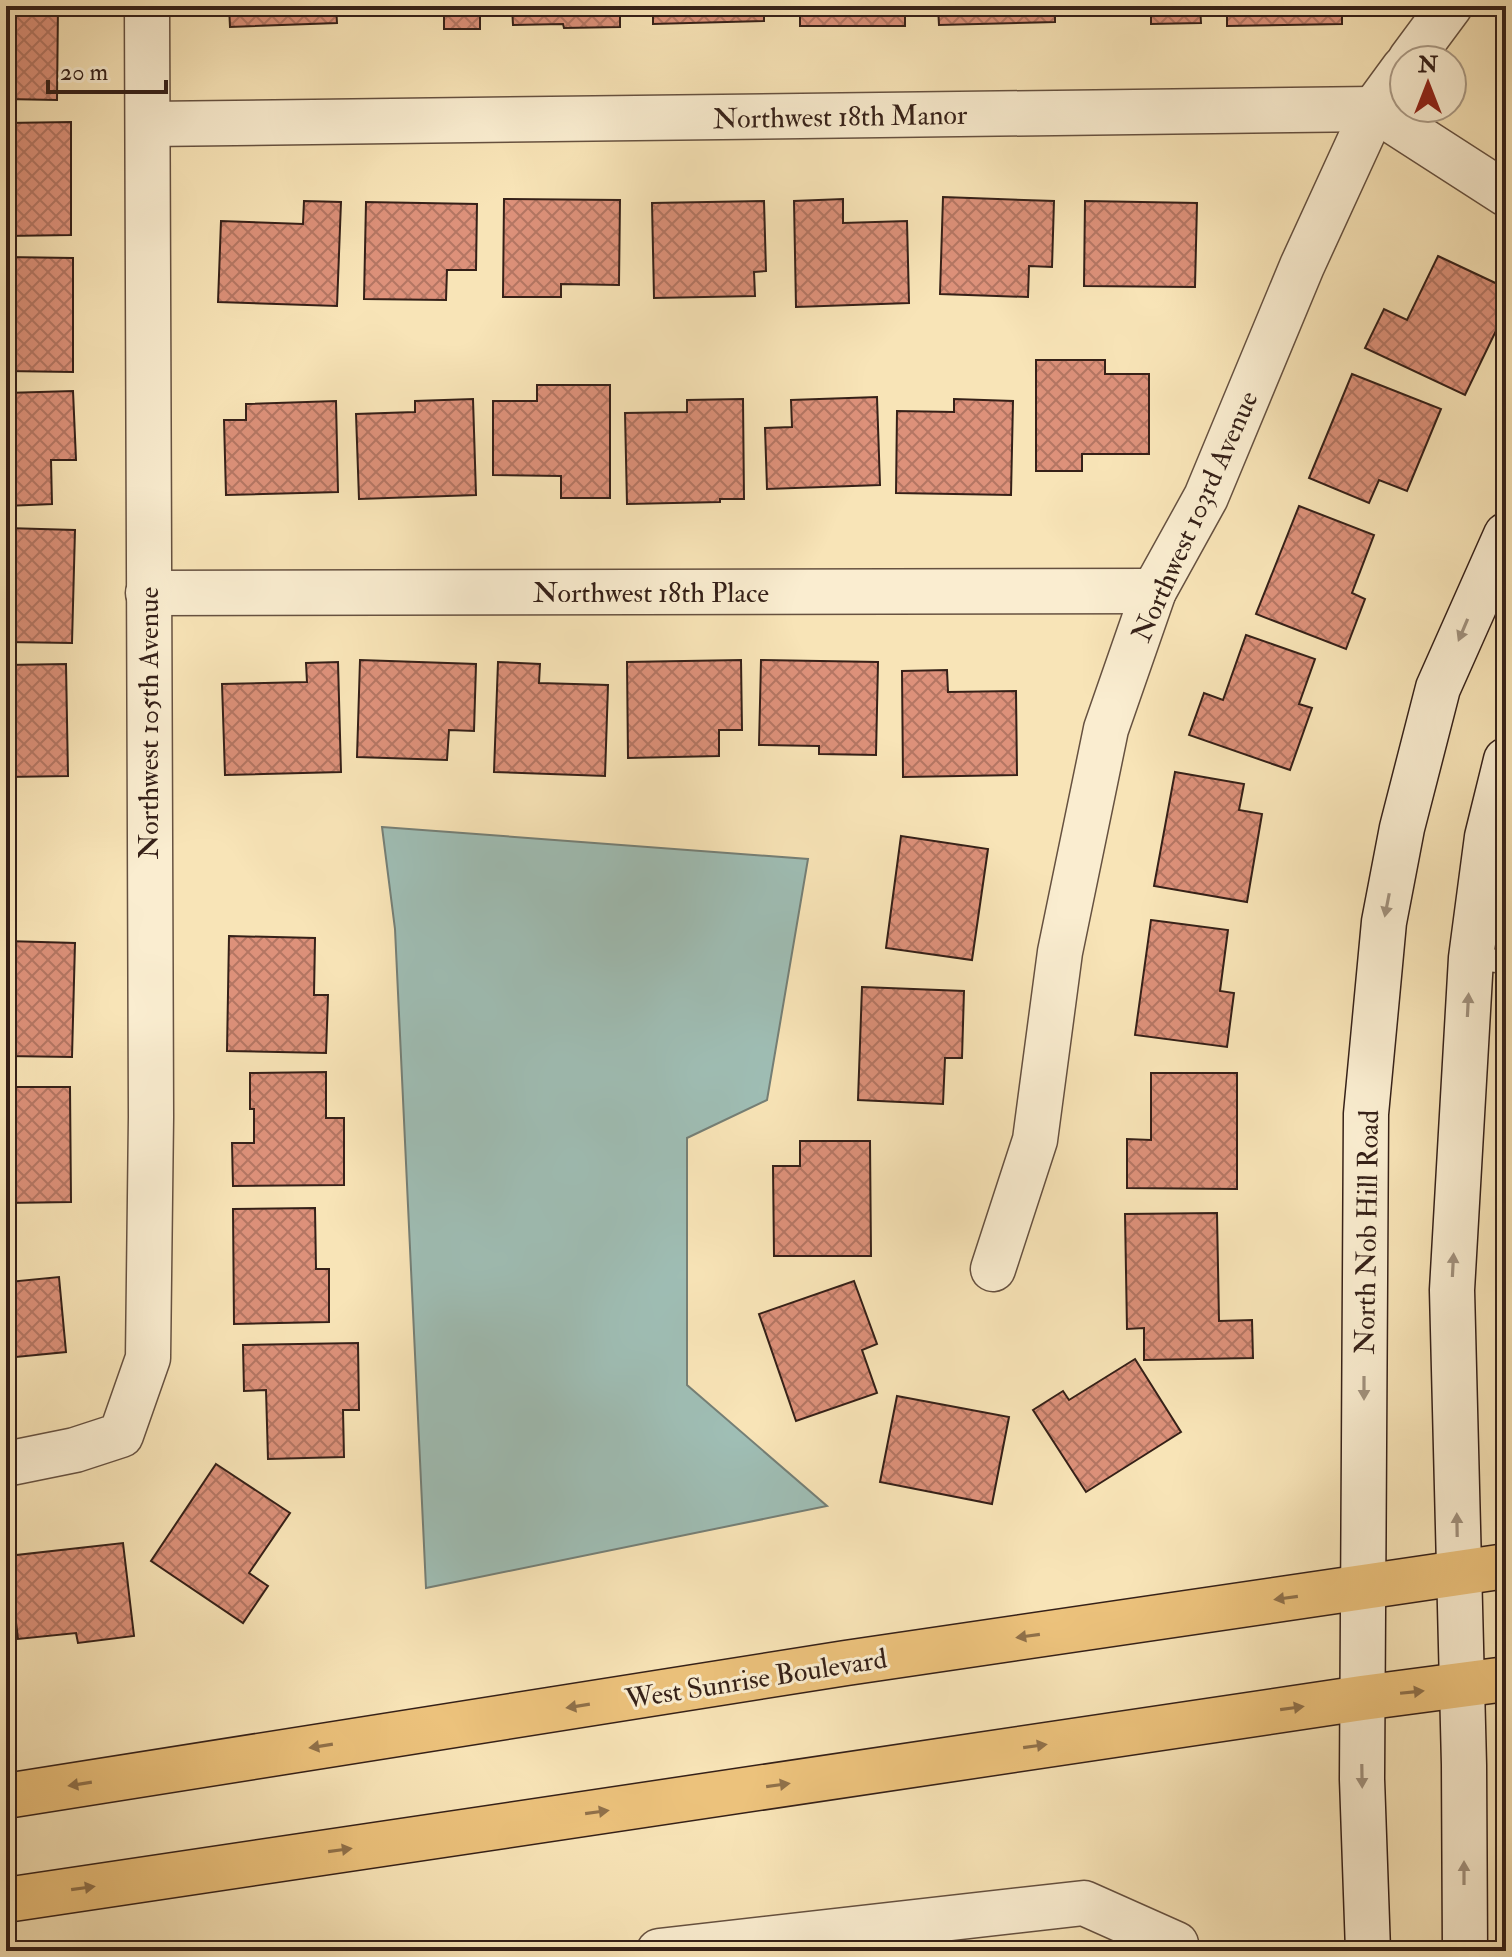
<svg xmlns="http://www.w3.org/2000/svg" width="1512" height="1957" viewBox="0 0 1512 1957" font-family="'IM FELL Double Pica',serif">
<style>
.water{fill:#9fbeb5;stroke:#757f76;stroke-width:2}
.building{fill:url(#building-cross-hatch);stroke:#352018;stroke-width:2}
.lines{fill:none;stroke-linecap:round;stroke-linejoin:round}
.lane-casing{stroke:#665140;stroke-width:25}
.street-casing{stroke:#665140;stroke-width:47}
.secondary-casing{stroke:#352018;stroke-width:47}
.highway-casing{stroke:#352018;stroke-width:47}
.lane{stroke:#faedd0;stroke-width:22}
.street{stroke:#faedd0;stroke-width:44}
.secondary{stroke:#faedd0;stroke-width:44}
.highway{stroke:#ecc27c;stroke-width:44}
.oneway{fill:#a1917d}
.oneway2{fill:#90714a}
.labels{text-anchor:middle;stroke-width:6;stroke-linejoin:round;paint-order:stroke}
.street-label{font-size:28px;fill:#352018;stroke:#faedd0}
</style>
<defs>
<pattern id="building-cross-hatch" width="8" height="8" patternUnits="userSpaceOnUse" patternTransform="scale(2)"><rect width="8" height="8" fill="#dd917a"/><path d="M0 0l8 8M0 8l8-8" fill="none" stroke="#b47663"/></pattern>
</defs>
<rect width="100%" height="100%" fill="#f8e4b7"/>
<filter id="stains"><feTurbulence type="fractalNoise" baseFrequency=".0025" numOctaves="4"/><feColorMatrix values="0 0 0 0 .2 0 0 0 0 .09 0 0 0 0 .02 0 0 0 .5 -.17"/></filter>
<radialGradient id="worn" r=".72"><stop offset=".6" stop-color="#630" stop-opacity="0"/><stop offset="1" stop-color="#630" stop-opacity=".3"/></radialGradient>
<!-- water -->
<polygon class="water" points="382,827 808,859 767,1100 687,1138 687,1385 827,1506 426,1588 395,929"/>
<!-- building -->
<g class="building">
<polygon points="6,6 58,6 57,100 6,99"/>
<polygon points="229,6 336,6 337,23 230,27"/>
<rect x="444" y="6" width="36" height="23"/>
<polygon points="512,6 620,6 620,27 564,28 563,24 513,25"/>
<polygon points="653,6 764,6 764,21 653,24"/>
<rect x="800" y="6" width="105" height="20"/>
<polygon points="938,6 1055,6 1055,22 939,25"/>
<polygon points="1151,6 1200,6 1201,23 1151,24"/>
<polygon points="1227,6 1342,6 1342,24 1227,26"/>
<polygon points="71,122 71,235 6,236 6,123"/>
<polygon points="943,197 1054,201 1052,267 1029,266 1028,297 940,294"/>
<polygon points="504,199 620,200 619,285 561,284 561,297 503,297"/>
<polygon points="843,199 843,223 907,221 909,303 796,307 794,201"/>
<polygon points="304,201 341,202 337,306 218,302 221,221 303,224"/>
<polygon points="764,201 766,271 754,272 755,296 654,298 652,203"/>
<polygon points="1085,201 1197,203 1195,287 1084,286"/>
<polygon points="366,202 477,204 476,270 447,270 446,300 364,299"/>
<polygon points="1438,256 1506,288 1506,310 1465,395 1365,348 1384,309 1407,320"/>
<polygon points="6,257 73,258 73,372 6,371"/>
<polygon points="1036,360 1105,360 1105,374 1149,374 1149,454 1082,454 1082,471 1036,471"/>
<polygon points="1352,374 1441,409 1407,491 1379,480 1369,503 1309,478"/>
<polygon points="537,385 610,385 610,498 561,498 561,476 493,475 493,401 537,401"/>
<polygon points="73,391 76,460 51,460 52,504 6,506 6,393"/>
<polygon points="877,397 880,485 767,489 765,428 792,427 791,400"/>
<polygon points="473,399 476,495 359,499 356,414 415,412 415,401"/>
<polygon points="743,399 744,499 720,499 720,502 627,504 625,413 687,412 687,400"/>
<polygon points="954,399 1013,401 1011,495 896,493 897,411 954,412"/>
<polygon points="336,401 338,492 226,495 224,420 246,420 246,404"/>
<polygon points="1299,506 1374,535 1352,593 1365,599 1346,649 1256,614"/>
<polygon points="6,528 75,530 72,643 6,642"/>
<polygon points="1246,635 1315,659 1299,704 1312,708 1290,770 1189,735 1204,693 1223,700"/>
<polygon points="360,660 476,664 474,731 449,730 447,760 357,757"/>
<polygon points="741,660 742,730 719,730 719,756 628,758 627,662"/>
<polygon points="761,660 878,662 876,755 819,754 819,746 759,745"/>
<polygon points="338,662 341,772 225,775 222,684 307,682 306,663"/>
<polygon points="498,662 540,664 539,683 608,685 605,776 494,772"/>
<polygon points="66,664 68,776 6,777 6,665"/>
<polygon points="947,670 948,692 1016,691 1017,775 903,777 902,671"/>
<polygon points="1175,772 1244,784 1239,810 1262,814 1247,902 1154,886"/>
<polygon points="901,836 988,849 972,960 886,948"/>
<polygon points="1151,920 1228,930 1220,991 1234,993 1227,1047 1135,1035"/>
<polygon points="229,936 315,938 314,995 328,995 326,1053 227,1051"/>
<polygon points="6,941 75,943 72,1057 6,1056"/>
<polygon points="862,987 964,991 962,1058 945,1058 943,1104 858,1100"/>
<polygon points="326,1072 326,1118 344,1118 344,1185 233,1186 232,1143 254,1143 254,1109 250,1109 250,1073"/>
<polygon points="1151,1073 1237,1073 1237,1189 1127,1188 1127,1139 1151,1140"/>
<polygon points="6,1087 70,1087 71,1202 6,1203"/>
<polygon points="800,1141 870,1141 871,1256 774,1256 773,1166 800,1166"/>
<polygon points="315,1208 316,1269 329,1269 329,1322 234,1324 233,1209"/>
<polygon points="1217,1213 1219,1321 1252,1320 1253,1358 1144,1360 1144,1328 1127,1329 1125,1214"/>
<polygon points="6,1268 9,1282 59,1277 66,1352 6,1358"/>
<polygon points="854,1281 877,1344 862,1350 877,1393 796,1421 759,1314"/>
<polygon points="358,1343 359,1410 343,1410 344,1457 268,1459 266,1390 244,1391 243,1345"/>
<polygon points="1135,1359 1181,1432 1086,1492 1033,1410 1063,1391 1069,1400"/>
<polygon points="897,1396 1009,1417 992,1504 880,1482"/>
<polygon points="216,1464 290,1513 249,1573 268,1586 243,1623 151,1561"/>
<polygon points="123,1543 134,1636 78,1643 76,1633 18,1639 8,1556"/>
</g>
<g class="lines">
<!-- lane casing -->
<g class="lane-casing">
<polyline id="lane" points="1471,958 1506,962"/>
</g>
<!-- street casing -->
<g class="street-casing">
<g id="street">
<polyline points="1410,60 1450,6"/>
<polyline points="149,124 1374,109 1506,194"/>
<polyline points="148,593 1154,591"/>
<polyline points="993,1269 1035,1140 1060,952 1106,729 1154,591 1206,497 1302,266 1374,109 1404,68"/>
<polyline points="6,1464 75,1450 121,1435 148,1358 151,1117 147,6"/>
<polyline points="659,1951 1084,1903 1176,1944"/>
</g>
</g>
<!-- secondary casing -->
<g class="secondary-casing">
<g id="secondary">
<polyline points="1368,1951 1362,1779 1366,1114 1384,922 1402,828 1438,688 1506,535"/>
<polyline points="1465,1951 1464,1765 1452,1290 1471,958 1487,837 1506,760"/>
</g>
</g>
<!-- highway casing -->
<g class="highway-casing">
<g id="highway">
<polyline points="6,1796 846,1663 1506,1566"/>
<polyline points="6,1900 1362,1698 1506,1679"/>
</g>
</g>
<!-- lane -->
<use href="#lane" class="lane"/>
<!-- street -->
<use href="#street" class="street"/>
<!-- secondary -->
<use href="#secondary" class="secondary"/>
<!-- highway -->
<use href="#highway" class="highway"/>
</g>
<!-- one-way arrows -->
<defs><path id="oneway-solid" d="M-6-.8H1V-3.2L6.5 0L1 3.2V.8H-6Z" transform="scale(2)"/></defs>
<g class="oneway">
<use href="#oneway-solid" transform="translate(1463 630) rotate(113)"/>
<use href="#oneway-solid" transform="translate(1387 905) rotate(101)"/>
<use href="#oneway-solid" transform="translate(1468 1005) rotate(-87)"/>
<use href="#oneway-solid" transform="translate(1453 1265) rotate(-87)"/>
<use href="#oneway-solid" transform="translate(1364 1388) rotate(90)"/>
<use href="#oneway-solid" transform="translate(1457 1525) rotate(-91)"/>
<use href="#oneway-solid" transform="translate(1362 1776) rotate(89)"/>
<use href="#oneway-solid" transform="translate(1464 1873) rotate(-90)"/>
</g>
<g class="oneway2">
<use href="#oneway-solid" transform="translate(1286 1598) rotate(172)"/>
<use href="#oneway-solid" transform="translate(1028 1636) rotate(172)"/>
<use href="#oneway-solid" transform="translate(1412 1692) rotate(-6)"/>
<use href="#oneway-solid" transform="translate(578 1706) rotate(171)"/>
<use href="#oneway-solid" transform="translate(1292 1708) rotate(-8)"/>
<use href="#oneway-solid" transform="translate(321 1746) rotate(171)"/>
<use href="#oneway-solid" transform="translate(1035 1746) rotate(-8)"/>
<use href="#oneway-solid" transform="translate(80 1784) rotate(171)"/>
<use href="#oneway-solid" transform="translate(778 1785) rotate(-8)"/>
<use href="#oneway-solid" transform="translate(597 1812) rotate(-8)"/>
<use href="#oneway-solid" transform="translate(340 1850) rotate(-8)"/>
<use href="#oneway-solid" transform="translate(83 1888) rotate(-8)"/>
</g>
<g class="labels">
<!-- street labels -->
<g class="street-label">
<text transform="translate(840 116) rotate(-1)" y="10">Northwest 18th Manor</text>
<text transform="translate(1194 516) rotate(-66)" y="10">Northwest 103rd Avenue</text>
<text x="651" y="602">Northwest 18th Place</text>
<text transform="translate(148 723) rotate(-90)" y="10">Northwest 105th Avenue</text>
<text transform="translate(1366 1232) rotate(-89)" y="10">North Nob Hill Road</text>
<text transform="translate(756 1678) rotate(-9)" y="10">West Sunrise Boulevard</text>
</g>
</g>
<!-- margin -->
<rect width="1512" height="1957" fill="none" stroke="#f8e4b7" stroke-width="32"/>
<rect x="8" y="8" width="1496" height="1941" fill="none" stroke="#352018" stroke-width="4"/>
<rect x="16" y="16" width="1480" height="1925" fill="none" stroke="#352018" stroke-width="2"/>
<!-- north arrow -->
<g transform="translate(1428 84)"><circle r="38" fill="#faedd0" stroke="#ab9b86" stroke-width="2"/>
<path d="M0-6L14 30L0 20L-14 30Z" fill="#8f2418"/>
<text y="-12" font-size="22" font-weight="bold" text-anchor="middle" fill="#352018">N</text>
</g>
<!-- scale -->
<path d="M48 80v12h118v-12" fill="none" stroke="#352018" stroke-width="4"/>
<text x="60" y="80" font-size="24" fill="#352018" stroke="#faedd0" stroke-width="6" paint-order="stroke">20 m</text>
<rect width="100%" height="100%" filter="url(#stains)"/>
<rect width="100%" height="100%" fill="url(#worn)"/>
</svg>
